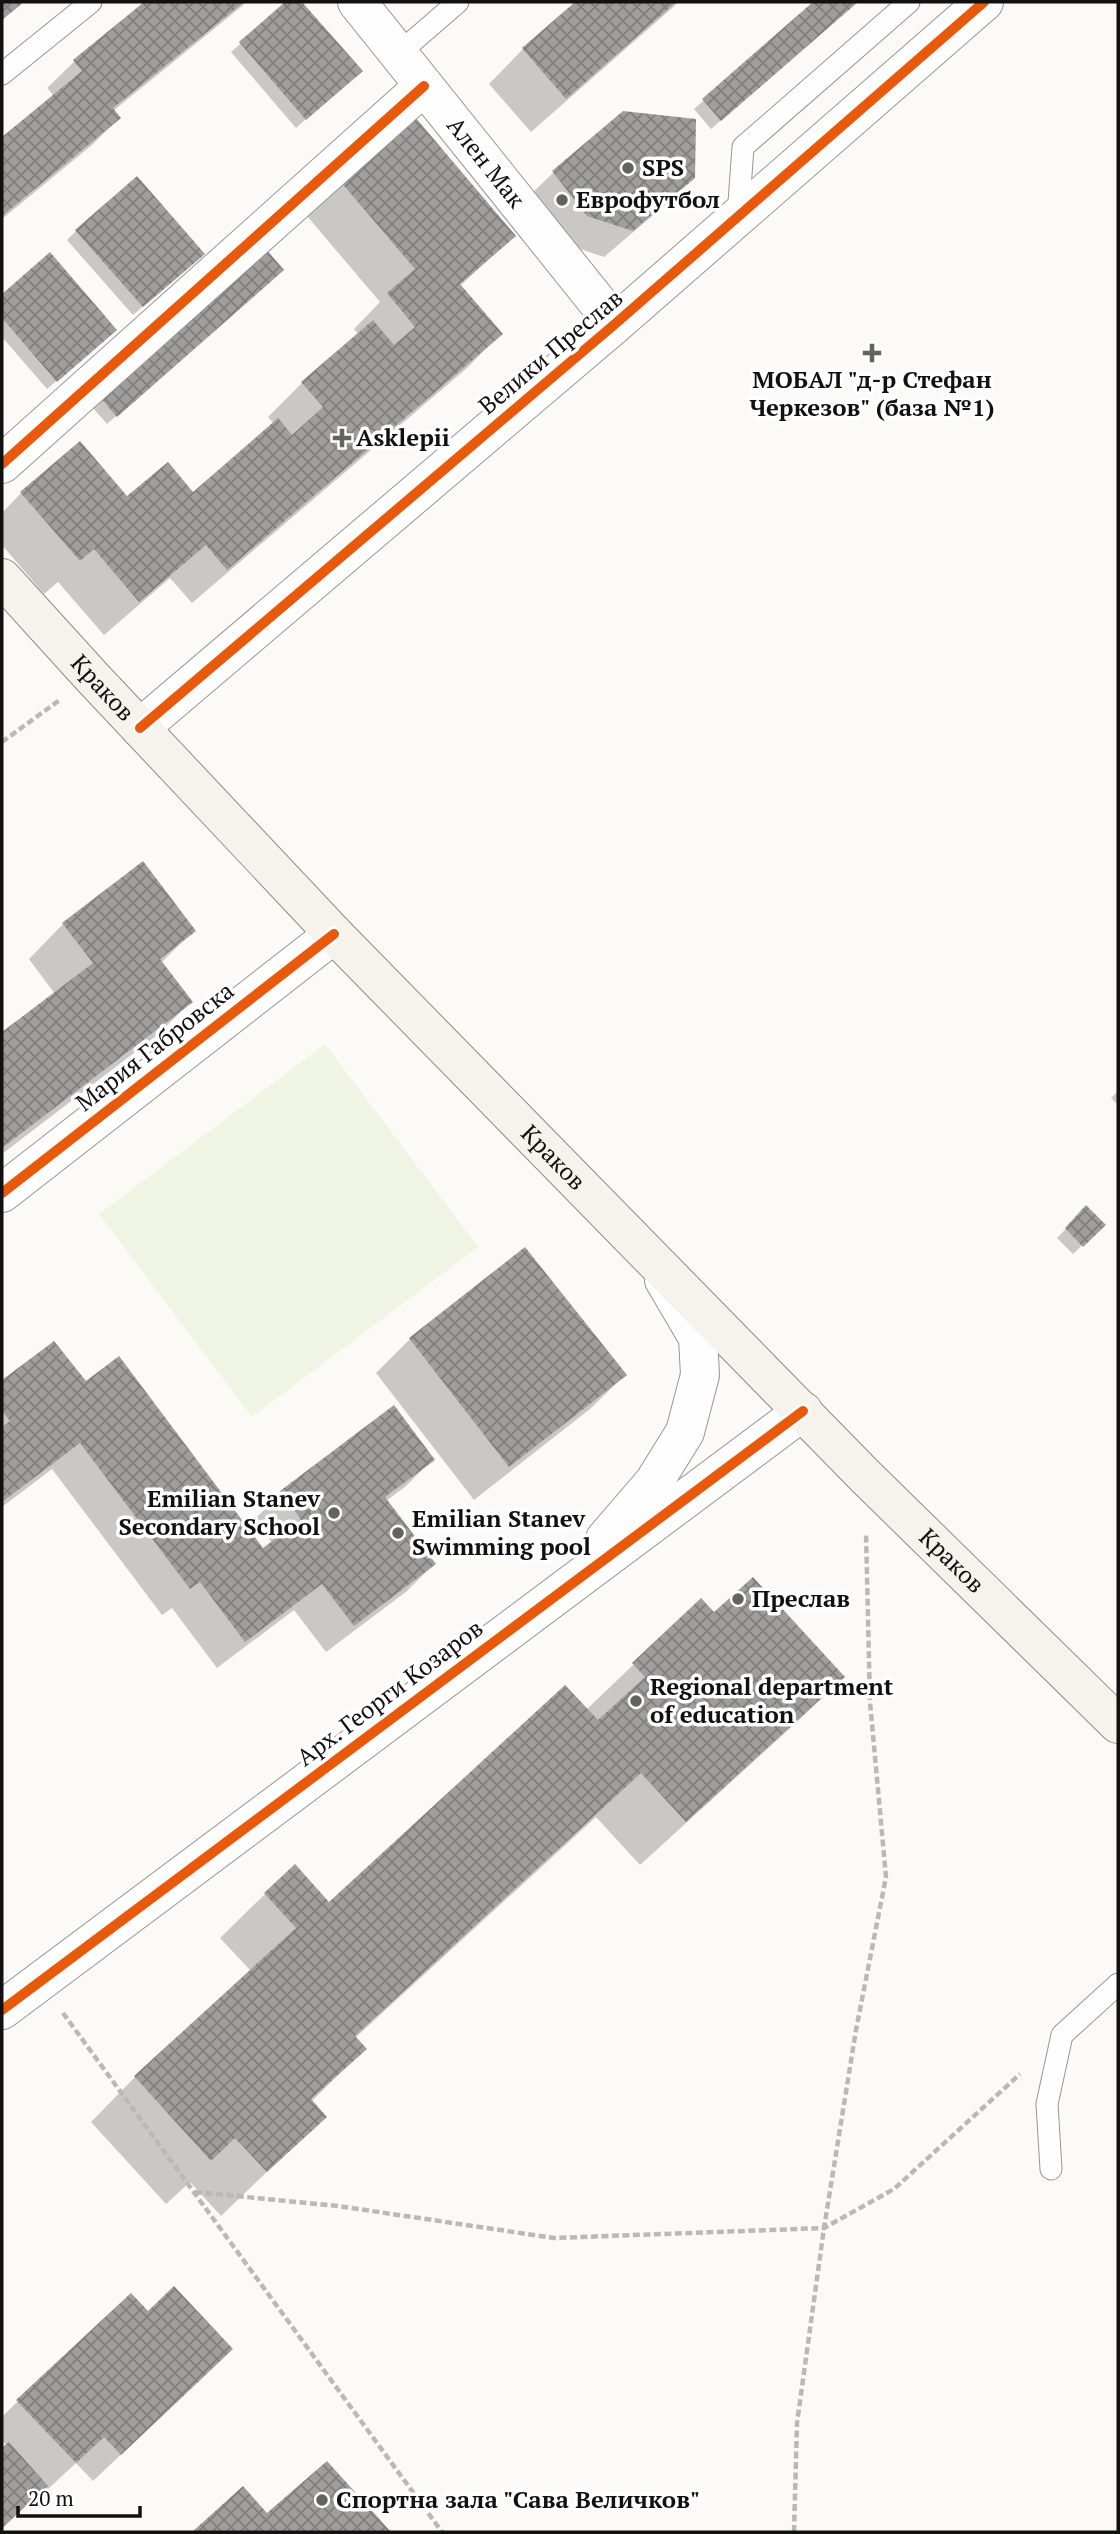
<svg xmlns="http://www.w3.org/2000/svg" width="1120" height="2534" viewBox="0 0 1120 2534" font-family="'PT Serif',serif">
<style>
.pitch{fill:#f0f4e2}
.shadow{fill:#0003}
.building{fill:url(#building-cross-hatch)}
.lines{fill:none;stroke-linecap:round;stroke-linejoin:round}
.service-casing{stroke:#979695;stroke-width:23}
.minor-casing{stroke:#979695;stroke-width:40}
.secondary-casing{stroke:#8d8d8b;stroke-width:40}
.path{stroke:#b9b9b8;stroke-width:4.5;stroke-dasharray:7 3.5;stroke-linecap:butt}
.service{stroke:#fffefe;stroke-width:21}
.minor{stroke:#fffefe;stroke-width:38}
.secondary{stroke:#f5f3ec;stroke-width:38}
.cycleway-casing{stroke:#fff;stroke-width:15}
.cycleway{stroke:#e8590c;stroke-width:10}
.poi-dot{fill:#636362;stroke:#fff;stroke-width:2.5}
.labels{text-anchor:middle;stroke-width:7;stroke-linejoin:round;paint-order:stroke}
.street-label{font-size:24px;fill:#111;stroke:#fff}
.poi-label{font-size:24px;font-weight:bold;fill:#111;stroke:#fff;text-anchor:start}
</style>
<defs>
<pattern id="building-cross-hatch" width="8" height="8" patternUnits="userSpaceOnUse" patternTransform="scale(1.75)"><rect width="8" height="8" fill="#a09e9c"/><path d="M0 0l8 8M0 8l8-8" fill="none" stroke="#817f7e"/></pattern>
</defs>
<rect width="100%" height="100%" fill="#fcfaf7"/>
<!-- pitch -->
<polygon class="pitch" points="325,1044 478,1247 252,1417 99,1214"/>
<!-- shadow -->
<g class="shadow">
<polygon points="147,2 247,2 113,111 119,118 92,145 2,219 2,139 54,96 47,88 75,61"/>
<polygon points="288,2 300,2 360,71 296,128 231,52"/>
<polygon points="577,2 679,2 531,132 489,84 523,49"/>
<polygon points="816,2 856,2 711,129 694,109"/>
<polygon points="554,172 693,177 665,205 604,257 560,242 526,199"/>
<polygon points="341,182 514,236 460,286 501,333 467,368 192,603 170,578 104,635 58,582 44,594 2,545 2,513 21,493 127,499 193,494 274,424 268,417 302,383 359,335 354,329 380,302 307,216"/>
<polygon points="76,231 193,263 133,315 67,240"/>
<polygon points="49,255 106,339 47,389 2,337 2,296"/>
<polygon points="273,279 107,424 85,399"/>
<polygon points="143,863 194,930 161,963 191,1002 156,1036 2,1154 2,1035 55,994 29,959 63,924"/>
<polygon points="1118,1091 1118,1105 1111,1098"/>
<polygon points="1086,1208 1103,1225 1073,1254 1057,1238"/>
<polygon points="410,1339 625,1375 590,1409 474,1500 376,1373"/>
<polygon points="54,1343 85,1384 263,1550 272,1543 254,1520 281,1493 433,1459 406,1486 386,1501 434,1564 407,1591 326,1652 294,1610 217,1668 172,1608 162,1615 52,1469 2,1507 2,1382"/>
<polygon points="701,1600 714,1615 842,1677 798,1721 640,1865 596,1817 355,2038 364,2049 311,2102 324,2117 221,2216 190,2182 166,2204 91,2122 135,2077 251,1971 220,1938 265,1894 329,1904 586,1710"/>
<polygon points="204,2376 93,2481 76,2463 48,2489 45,2486 2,2529 2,2450 7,2446 2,2440 2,2417 18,2401"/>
<polygon points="327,2463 389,2532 194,2532 243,2489 267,2516"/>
</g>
<!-- building -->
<g class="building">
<polygon points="2,2 24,2 2,20"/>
<polygon points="144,2 244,2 113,108 121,118 2,216 2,137 82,71 73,60"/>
<polygon points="285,2 302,2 363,71 306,120 239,42"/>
<polygon points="575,2 676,2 566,99 522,48"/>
<polygon points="813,2 858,2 721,121 702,99"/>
<polygon points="623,111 696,119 695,178 633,231 587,216 552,171"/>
<polygon points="415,117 516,236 460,284 503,334 227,570 206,545 139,602 94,549 80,561 20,492 80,441 127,496 168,462 193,492 278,418 292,435 323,407 301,382 373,320 394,345 415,327 387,293 415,269 340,181"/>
<polygon points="137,176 205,254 143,307 75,230"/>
<polygon points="260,242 284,270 117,417 93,389"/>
<polygon points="50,252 117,330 57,382 2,318 2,294"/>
<polygon points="143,861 196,931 160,959 193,1002 2,1148 2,1032 93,963 62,923"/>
<polygon points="1086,1205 1106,1225 1083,1247 1065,1228"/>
<polygon points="525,1247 627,1375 509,1467 409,1338"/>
<polygon points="54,1341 86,1381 119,1356 263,1548 301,1519 280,1491 394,1405 435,1460 385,1497 436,1564 354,1626 322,1584 245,1642 200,1582 190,1589 80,1443 2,1502 2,1427 10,1421 2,1411 2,1380"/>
<polygon points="753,1577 845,1677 686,1822 641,1773 355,2036 367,2049 311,2099 327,2117 267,2172 235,2138 211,2161 134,2076 296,1928 264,1893 295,1864 329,1902 565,1685 598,1720 645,1677 632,1663 701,1598 714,1612"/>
<polygon points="174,2286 233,2349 121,2455 104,2437 76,2463 16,2400 131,2293 148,2311"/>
<polygon points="9,2442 48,2486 2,2528 2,2448"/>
<polygon points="327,2461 391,2532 192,2532 243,2486 267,2513"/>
</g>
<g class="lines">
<!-- service casing -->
<g class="service-casing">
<g id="service">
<polyline points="398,54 458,2"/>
<polyline points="2,74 91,2"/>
<polyline points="738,216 743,147 909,2"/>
<polyline points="1051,2169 1047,2104 1062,2035 1118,1984"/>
</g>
</g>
<!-- minor casing -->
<g class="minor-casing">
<g id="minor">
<path id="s1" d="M357 2 615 324"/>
<polyline points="2,464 424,86"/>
<polyline points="140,728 615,324 984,2"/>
<polyline points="2,1193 334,934"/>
<polyline points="605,1539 654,1482 685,1432 700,1375 698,1338 664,1280"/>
<polyline points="2,2010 803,1411"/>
</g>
</g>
<!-- secondary casing -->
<g class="secondary-casing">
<g id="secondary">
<path id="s2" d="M2 578 92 677 334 934 865 1476 1118 1724"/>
</g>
</g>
<!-- path -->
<g class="path">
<polyline points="2,742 61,699"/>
<polyline points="63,2013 442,2532"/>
<polyline points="195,2192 338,2206 554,2238 824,2228 894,2189 1020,2074"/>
<polyline points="794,2532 797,2423 824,2228 856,2030 886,1877 870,1702 866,1533"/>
</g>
<!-- service -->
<use href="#service" class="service"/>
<!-- minor -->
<use href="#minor" class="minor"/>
<!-- secondary -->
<use href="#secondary" class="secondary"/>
<!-- cycleway casing -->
<g class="cycleway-casing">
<g id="cycleway">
<polyline points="2,464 424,86"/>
<polyline points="140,728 615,324 984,2"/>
<polyline points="2,1193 334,934"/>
<polyline points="2,2010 803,1411"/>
</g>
</g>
<!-- cycleway -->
<use href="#cycleway" class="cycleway"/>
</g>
<!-- markers -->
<g class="poi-dot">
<circle cx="628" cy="168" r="7"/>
<circle cx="562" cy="200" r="7"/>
<path d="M868.5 342.5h7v7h7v7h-7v7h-7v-7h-7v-7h7z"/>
<path d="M338.5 427.5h7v7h7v7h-7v7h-7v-7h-7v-7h7z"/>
<circle cx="334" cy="1513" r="7"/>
<circle cx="398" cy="1533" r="7"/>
<circle cx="738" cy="1599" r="7"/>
<circle cx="636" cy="1701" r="7"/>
<circle cx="322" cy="2500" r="7"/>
</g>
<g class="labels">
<!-- street labels -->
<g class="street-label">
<text dy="8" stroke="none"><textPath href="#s1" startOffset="206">Ален Мак</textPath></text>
<text transform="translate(551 352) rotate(-40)" y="8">Велики Преслав</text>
<text dy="8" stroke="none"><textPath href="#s2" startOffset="149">Краков</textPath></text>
<text transform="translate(155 1047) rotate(-38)" y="8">Мария Габровска</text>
<text dy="8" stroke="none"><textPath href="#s2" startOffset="800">Краков</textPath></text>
<text dy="8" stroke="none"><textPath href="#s2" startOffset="1367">Краков</textPath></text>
<text transform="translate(390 1693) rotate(-37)" y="8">Арх. Георги Козаров</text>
</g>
<!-- poi labels -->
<g class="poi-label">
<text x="642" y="176">SPS</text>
<text x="576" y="208">Еврофутбол</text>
<text x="872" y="388" text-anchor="middle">МОБАЛ "д-р Стефан<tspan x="872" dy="28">Черкезов" (база №1)</tspan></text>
<text x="356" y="446">Asklepii</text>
<text x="320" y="1507" text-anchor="end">Emilian Stanev<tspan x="320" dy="28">Secondary School</tspan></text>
<text x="412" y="1527">Emilian Stanev<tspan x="412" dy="28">Swimming pool</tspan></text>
<text x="752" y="1607">Преслав</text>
<text x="650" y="1695">Regional department<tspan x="650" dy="28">of education</tspan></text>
<text x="336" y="2508">Спортна зала "Сава Величков"</text>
</g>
</g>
<!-- border -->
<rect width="1120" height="2534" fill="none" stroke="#111111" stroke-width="7"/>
<!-- scale -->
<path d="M18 2506v10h122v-10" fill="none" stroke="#111111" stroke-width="3.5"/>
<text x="28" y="2506" font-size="21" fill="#111111" stroke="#ffffff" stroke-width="5" paint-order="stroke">20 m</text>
</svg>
